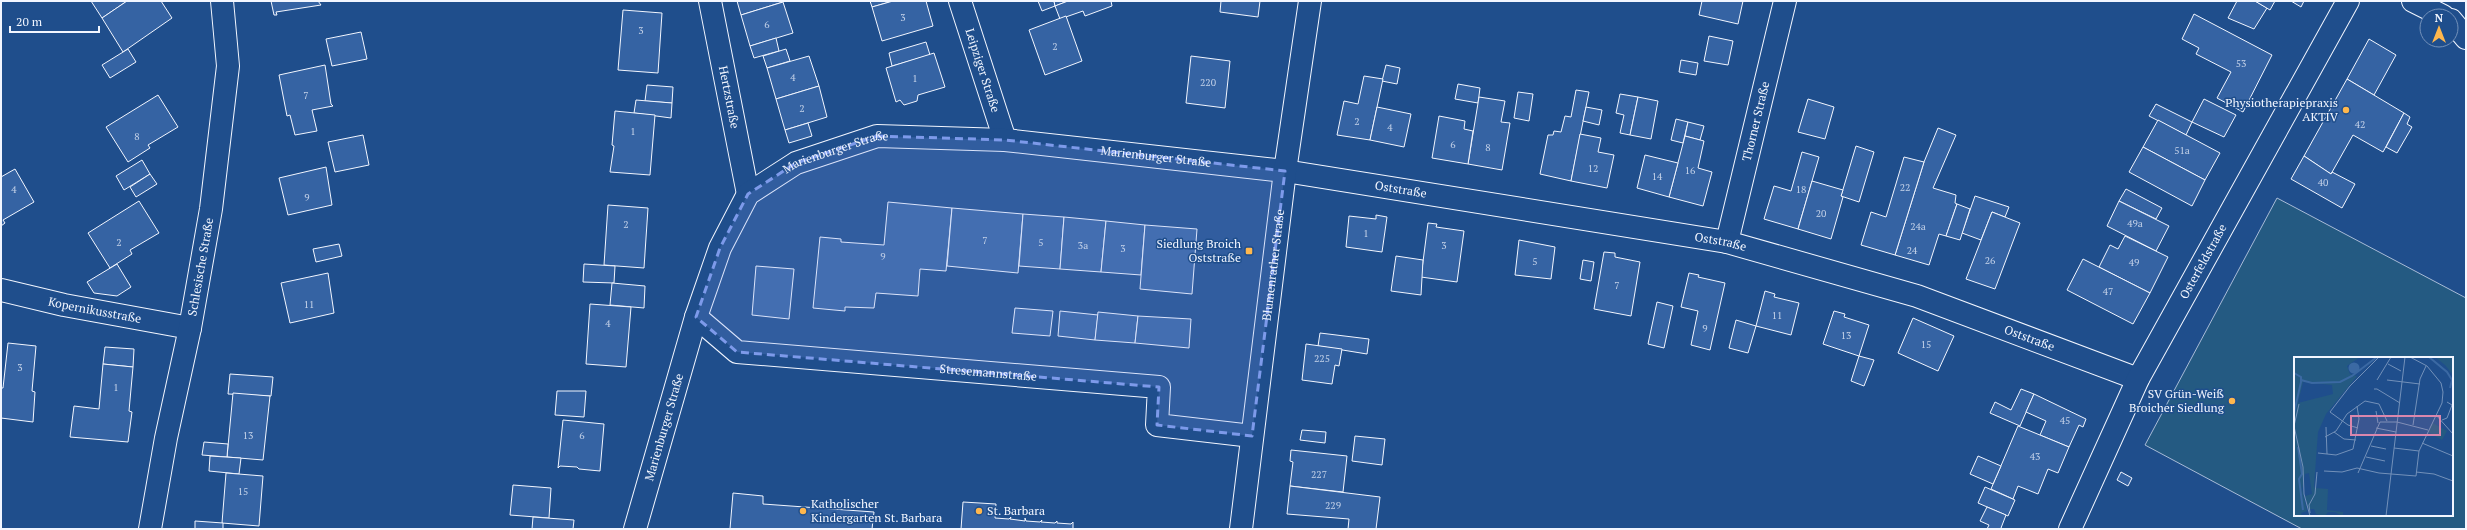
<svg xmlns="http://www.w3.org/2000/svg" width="2467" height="530" viewBox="0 0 2467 530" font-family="'PT Serif',serif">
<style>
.green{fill:#245a82;stroke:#a8bbd7;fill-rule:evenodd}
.building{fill:#3563a3;stroke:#f2f6ff}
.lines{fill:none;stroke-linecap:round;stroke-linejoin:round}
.minor-casing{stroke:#f2f6ff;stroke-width:24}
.minor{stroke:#1f4e8c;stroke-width:22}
.marked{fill:#7d9aea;fill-opacity:0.2;stroke:#7d9aea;stroke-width:3;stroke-dasharray:8 5;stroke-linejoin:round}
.poi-dot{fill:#ffb74d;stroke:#1f4e8c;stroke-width:1.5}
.labels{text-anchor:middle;stroke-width:3;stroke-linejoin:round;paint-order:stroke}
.number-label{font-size:10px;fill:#c3d1e8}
.street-label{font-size:12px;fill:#f2f6ff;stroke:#1f4e8c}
.poi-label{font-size:12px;fill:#f2f6ff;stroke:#1f4e8c;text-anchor:end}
.inset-river{fill:none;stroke:#3b69a3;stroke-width:2}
.inset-road{fill:none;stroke:#7391ba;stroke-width:1}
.view{fill:#da87ad;fill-opacity:0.15;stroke:#da87ad;stroke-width:2}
.inset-edge{fill:none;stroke:#f2f6ff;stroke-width:2}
</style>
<rect width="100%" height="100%" fill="#1f4e8c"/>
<!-- green -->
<path class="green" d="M2277 198 2466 298V529H2302L2145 445ZM2295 358H2452V515H2295Z"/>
<!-- building -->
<g class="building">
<polygon points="91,1 127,1 102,18"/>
<polygon points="127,1 161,1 172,18 123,52 102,18"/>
<polygon points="271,1 318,1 321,5 276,12 277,15 274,15"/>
<polygon points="737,1 783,1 783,2 741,15"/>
<polygon points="870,1 893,1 872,7"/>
<polygon points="893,1 926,1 933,26 882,41 872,7"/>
<polygon points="1038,1 1054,1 1055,6 1042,11"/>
<polygon points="1054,1 1068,1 1055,6"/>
<polygon points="1068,1 1111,1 1112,6 1085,16 1083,11 1060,19 1055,6"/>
<polygon points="1221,1 1260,1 1258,17 1220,12"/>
<polygon points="1702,1 1743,1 1738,24 1699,15"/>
<polygon points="2237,1 2255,1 2267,8 2254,29 2228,18"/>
<polygon points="2255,1 2275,1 2270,10"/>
<polygon points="2291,1 2304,1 2301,7"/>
<polygon points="783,2 793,33 750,46 741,15"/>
<polygon points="623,10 662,13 658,73 618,70"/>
<polygon points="2194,14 2272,55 2243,112 2217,98 2231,72 2196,54 2199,48 2182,39"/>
<polygon points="1066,16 1082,61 1045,75 1029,30"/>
<polygon points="361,32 367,59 332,66 326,39"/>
<polygon points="1709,36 1733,41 1728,65 1704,61"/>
<polygon points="776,38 779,51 754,58 750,46"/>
<polygon points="2369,39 2396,55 2374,95 2347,79"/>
<polygon points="926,42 930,55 892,66 889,53"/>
<polygon points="128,49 136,62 110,78 102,65"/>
<polygon points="786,49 790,61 767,68 763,56"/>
<polygon points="934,53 945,87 918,95 917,101 904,105 900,100 896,102 886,68"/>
<polygon points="809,56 819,86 776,99 767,68"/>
<polygon points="1191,56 1230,61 1225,108 1186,103"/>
<polygon points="1681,60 1698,63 1696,75 1679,72"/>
<polygon points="325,65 331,104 333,106 312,110 317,131 295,135 290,115 287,116 279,75"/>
<polygon points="1386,65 1400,68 1397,84 1382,81"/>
<polygon points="1364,76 1383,79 1370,140 1337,135 1344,101 1358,104"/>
<polygon points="2347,79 2404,113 2383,152 2353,135 2331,174 2304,156"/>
<polygon points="1458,84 1480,88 1478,103 1455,99"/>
<polygon points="647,85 673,87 672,103 645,101"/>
<polygon points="819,86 827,117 785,130 776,99"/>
<polygon points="1576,90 1589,92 1571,181 1540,174 1548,135 1553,135 1554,131 1561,132 1565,116 1571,117"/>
<polygon points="1518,92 1533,94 1529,121 1514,118"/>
<polygon points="1620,94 1638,97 1630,135 1620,133 1624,115 1616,113"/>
<polygon points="158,95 178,127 148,145 150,148 128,162 106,127"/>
<polygon points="1479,97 1505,101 1501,122 1510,123 1502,170 1468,164"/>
<polygon points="1638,97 1658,101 1651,139 1630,135"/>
<polygon points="1808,99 1834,107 1825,139 1798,132"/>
<polygon points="2204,99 2236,115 2224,137 2192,122"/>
<polygon points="636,100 672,103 671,118 634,113"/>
<polygon points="2156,104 2192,122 2186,135 2149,116"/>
<polygon points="1377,107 1411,114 1404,147 1370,140"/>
<polygon points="1586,107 1602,110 1599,125 1583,121"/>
<polygon points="615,111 655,115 650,175 610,172 614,146 612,145"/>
<polygon points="2404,113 2410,117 2407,124 2412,127 2397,153 2386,147"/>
<polygon points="1439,116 1465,121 1464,129 1473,131 1468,164 1432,158"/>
<polygon points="1676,119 1688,122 1683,143 1671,140"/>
<polygon points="2158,120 2220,153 2205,180 2143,147"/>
<polygon points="1688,122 1704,126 1700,140 1685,136"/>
<polygon points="808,123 812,136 789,143 785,130"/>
<polygon points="1938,128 1956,135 1933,188 1956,195 1955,203 1957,204 1946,236 1939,234 1929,265 1895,255 1924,162"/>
<polygon points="1580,134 1601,138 1598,152 1614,155 1607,188 1571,181"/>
<polygon points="363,135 369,165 335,172 328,142"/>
<polygon points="1685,136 1704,141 1698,168 1712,172 1703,206 1669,197"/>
<polygon points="1856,146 1874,152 1859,202 1841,196"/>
<polygon points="2143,147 2205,180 2192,206 2129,172"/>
<polygon points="1802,152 1819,157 1798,229 1764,219 1774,186 1791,191"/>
<polygon points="1645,155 1678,163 1669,197 1637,188"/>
<polygon points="2304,156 2331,174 2332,172 2355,184 2342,208 2291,179"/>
<polygon points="1904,157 1924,162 1895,255 1861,245 1871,212 1886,217"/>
<polygon points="142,160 150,174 124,190 116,176"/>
<polygon points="326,167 332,205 288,215 279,178"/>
<polygon points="15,169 34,202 3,220 5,223 1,226 1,177"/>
<polygon points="150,174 157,184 136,197 130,187"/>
<polygon points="1812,181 1843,190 1841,196 1843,197 1831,239 1798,229"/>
<polygon points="2126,189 2162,208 2156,219 2119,201"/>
<polygon points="1975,196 2009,207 2005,217 1992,212 1981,240 1962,233"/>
<polygon points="139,201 159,233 130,250 132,254 110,268 88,233"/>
<polygon points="2119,201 2169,226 2156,251 2107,226"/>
<polygon points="888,202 952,208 946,271 920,269 918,296 876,293 874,308 845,307 845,311 813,308 820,237 841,239 841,242 884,245"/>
<polygon points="1957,204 1970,209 1960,240 1946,236"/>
<polygon points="608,205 648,208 644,268 604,265"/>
<polygon points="952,208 1023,214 1018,273 947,266"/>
<polygon points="1992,212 2020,223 1995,289 1966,279"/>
<polygon points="1023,214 1064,217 1060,269 1019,266"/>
<polygon points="1376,215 1387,217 1382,252 1346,247 1349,216 1376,219"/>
<polygon points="1064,217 1106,221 1101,272 1060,269"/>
<polygon points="1106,221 1145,225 1141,275 1101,272"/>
<polygon points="1428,223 1437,224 1436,227 1464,231 1457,282 1421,277"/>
<polygon points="1145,225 1197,229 1192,294 1140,289"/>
<polygon points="2125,236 2168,257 2150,293 2099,267 2110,245 2118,249"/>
<polygon points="1519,240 1555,247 1551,279 1515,275"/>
<polygon points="339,244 342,256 316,262 313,249"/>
<polygon points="1604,252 1615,253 1615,257 1640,262 1631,316 1594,309"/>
<polygon points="1396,256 1423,260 1421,295 1391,291"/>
<polygon points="2083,259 2150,293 2133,324 2067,290"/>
<polygon points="1583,260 1594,262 1591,281 1580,279"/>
<polygon points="117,264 131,287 117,296 94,293 87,282"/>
<polygon points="584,264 615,266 614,283 583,282"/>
<polygon points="756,266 794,269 789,319 752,315"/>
<polygon points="328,273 334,313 290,323 281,283"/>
<polygon points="1689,273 1699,275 1698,277 1725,283 1710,350 1691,345 1698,311 1681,307"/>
<polygon points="612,283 645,286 644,308 610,305"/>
<polygon points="1765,291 1775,294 1774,297 1799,303 1791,335 1756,326"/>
<polygon points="1657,302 1673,306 1664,348 1648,344"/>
<polygon points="590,304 631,307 626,367 586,364"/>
<polygon points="1015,308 1053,311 1050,336 1012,333"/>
<polygon points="1060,311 1098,315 1095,340 1058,336"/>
<polygon points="1834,311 1845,314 1844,317 1869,325 1859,356 1823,344"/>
<polygon points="1098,312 1138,316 1135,343 1095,340"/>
<polygon points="1138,316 1191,319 1189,348 1135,343"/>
<polygon points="1913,318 1954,336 1938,371 1898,353"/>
<polygon points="1736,320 1756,326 1748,353 1729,348"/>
<polygon points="1320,333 1369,339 1367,354 1318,346"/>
<polygon points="8,343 36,346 32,391 35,392 33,422 1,418 1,388 3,388"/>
<polygon points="1306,344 1342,349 1339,366 1335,365 1332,384 1302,380"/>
<polygon points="105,347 134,349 133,367 103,364"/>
<polygon points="1859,356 1874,360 1864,386 1851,381"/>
<polygon points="103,364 133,367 129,411 132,412 128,442 70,437 74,406 99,409"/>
<polygon points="230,374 273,377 271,396 228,394"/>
<polygon points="2021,389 2034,394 2020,426 1990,413 1995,402 2011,410"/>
<polygon points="557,391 586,391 584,417 555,415"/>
<polygon points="233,393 270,396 263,460 227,457"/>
<polygon points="2034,394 2086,419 2083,427 2079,425 2069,447 2040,435 2046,421 2026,412"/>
<polygon points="563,420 604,424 600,471 579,469 577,467 560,466 558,468"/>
<polygon points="2018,426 2069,447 2058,473 2048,469 2038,494 2018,486 2013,499 1991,489"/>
<polygon points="1302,430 1326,432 1325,443 1300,440"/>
<polygon points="1355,436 1385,439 1382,465 1352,461"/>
<polygon points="204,442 228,444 227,457 202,455"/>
<polygon points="1291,450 1347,456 1343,492 1290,486 1293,462 1290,461"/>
<polygon points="210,456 241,458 239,474 209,471"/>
<polygon points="1978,456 2001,466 1993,484 1970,474"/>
<polygon points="2121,472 2132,478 2128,486 2117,480"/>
<polygon points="226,473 263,476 259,526 222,523"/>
<polygon points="513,485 551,488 549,518 510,515"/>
<polygon points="1290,486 1380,497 1376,529 1348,529 1349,519 1287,514"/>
<polygon points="1985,487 2015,500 2008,516 1978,503"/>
<polygon points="733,493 763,496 763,504 874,512 872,529 730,529"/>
<polygon points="963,502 996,504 995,518 1009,519 1011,517 1010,519 1025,521 1025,518 1026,521 1040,522 1042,520 1041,522 1055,523 1057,521 1057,523 1071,524 1073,522 1073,529 961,529"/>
<polygon points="1987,507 2006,515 2001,528 2003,529 1987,529 1989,525 1980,521"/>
<polygon points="533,517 574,520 573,529 532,529"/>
<polygon points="195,521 223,523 223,529 195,529"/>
</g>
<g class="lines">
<!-- minor casing -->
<g class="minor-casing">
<g id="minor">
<path id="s1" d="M710 1 748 194"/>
<path id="s2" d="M960 1 1005 140"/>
<polyline points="2413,1 2443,16"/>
<polyline points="2451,20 2466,38"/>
<path id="s3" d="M1727 242 1785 1"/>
<path id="s4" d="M1 290 64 305 190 328"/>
<path id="s5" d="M696 317 737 352 1159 387 1157 425 1252 436"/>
<path id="s6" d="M150 529 166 438 190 328 211 209 228 66 222 1"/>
<path id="s7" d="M635 529 696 317 720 248 748 194 796 163 877 136 1005 140 1285 171 1727 242 1917 296 2138 379"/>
<path id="s8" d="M1241 529 1285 171 1310 1"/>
<path id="s9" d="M2070 529 2138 379 2348 1"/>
</g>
</g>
<!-- minor -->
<use href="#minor" class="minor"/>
</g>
<!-- marked area -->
<path class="marked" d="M877 136 1005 140 1285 171 1252 436 1157 425 1159 387 737 352 696 317 720 248 748 194 796 163Z"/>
<!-- markers -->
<g class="poi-dot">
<circle cx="2346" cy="110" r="4"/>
<rect x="1245" y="247" width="8" height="8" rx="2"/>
<circle cx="2232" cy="401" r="4"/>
<circle cx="803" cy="511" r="4"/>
<circle cx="979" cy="511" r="4"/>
</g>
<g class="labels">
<!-- number labels -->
<g class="number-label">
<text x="903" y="21">3</text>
<text x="767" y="28">6</text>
<text x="641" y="34">3</text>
<text x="1055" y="50">2</text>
<text x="2241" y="67">53</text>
<text x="793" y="81">4</text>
<text x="915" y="82">1</text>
<text x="1208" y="86">220</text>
<text x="306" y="99">7</text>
<text x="802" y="112">2</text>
<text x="1357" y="125">2</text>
<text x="2360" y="128">42</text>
<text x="1390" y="131">4</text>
<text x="633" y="135">1</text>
<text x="137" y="140">8</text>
<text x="1453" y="148">6</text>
<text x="1488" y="151">8</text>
<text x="2182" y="154">51a</text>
<text x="1593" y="172">12</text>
<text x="1690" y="174">16</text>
<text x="1657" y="180">14</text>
<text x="2323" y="186">40</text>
<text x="1905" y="191">22</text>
<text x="14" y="193">4</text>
<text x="1801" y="193">18</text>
<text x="307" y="201">9</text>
<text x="1821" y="217">20</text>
<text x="2135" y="227">49a</text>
<text x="626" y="228">2</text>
<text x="1918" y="230">24a</text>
<text x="1366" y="237">1</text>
<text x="985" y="244">7</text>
<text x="119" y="246">2</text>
<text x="1041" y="246">5</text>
<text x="1083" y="249">3a</text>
<text x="1444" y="249">3</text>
<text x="1123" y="252">3</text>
<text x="1912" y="254">24</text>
<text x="883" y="260">9</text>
<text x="1990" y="264">26</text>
<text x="1535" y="265">5</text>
<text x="2134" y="266">49</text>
<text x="1617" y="289">7</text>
<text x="2108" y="295">47</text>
<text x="309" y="308">11</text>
<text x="1777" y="319">11</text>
<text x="608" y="327">4</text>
<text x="1705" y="332">9</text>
<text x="1846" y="339">13</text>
<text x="1926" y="348">15</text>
<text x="1322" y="362">225</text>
<text x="20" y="371">3</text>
<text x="116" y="391">1</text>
<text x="2065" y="424">45</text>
<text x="248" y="439">13</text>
<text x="582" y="439">6</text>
<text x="2035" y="460">43</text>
<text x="1319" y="478">227</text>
<text x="243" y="495">15</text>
<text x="1333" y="509">229</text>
</g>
<!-- street labels -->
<g class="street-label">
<text dy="4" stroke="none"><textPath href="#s2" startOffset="73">Leipziger Straße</textPath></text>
<text dy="4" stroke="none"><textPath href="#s1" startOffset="98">Hertzstraße</textPath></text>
<text dy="4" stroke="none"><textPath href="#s3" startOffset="124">Thorner Straße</textPath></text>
<text dy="4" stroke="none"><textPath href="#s7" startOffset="453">Marienburger Straße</textPath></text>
<text dy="4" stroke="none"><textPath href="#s7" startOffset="777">Marienburger Straße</textPath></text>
<text dy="4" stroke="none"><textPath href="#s7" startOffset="1024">Oststraße</textPath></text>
<text dy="4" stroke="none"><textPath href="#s7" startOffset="1348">Oststraße</textPath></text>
<text dy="4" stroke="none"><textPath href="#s9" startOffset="299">Osterfeldstraße</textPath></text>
<text dy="4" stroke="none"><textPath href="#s8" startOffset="266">Blumenrather Straße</textPath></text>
<text dy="4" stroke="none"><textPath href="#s6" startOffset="267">Schlesische Straße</textPath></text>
<text dy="4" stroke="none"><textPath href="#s4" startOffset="96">Kopernikusstraße</textPath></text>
<text dy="4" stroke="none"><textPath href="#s7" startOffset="1672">Oststraße</textPath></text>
<text dy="4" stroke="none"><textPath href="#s5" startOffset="306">Stresemannstraße</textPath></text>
<text dy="4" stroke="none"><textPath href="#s7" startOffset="106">Marienburger Straße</textPath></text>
</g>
<!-- poi labels -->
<g class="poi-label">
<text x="2338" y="107">Physiotherapiepraxis<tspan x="2338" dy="14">AKTIV</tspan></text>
<text x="1241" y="248">Siedlung Broich<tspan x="1241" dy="14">Oststraße</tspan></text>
<text x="2224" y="398">SV Grün-Weiß<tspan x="2224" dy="14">Broicher Siedlung</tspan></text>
<text x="811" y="508" text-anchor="start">Katholischer<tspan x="811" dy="14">Kindergarten St. Barbara</tspan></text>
<text x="987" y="515" text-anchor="start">St. Barbara</text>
</g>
</g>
<!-- overview -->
<g transform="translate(2294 357)">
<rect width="159" height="159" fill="#1f4e8c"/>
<path d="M0 0H66L53 9 56 17 63 19 32 57 24 75 20 129 21 131 34 132 33 153 49 155V159L41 155H34L31 159 22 157 20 152H14L11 139 18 137 15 116 11 117 8 132 13 154 7 156 8 159H0ZM9 25 38 28 39 37 4 46ZM141 0H159V18L151 8ZM139 66 153 74 148 83 134 75Z" fill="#245a82" fill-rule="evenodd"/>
<path d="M54.5 11a5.5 5.5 0 1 1 11 0a5.5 5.5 0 1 1-11 0Z" fill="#3b69a3"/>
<path class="inset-river" d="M135 0 153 15 158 23 156 31M0 16 7 20V25L0 56M7 23 18 26 46 25 58 19 83 0M4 90 8 117 5 122 9 153"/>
<path class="inset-road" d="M94 7 107 14M83 23 97 0M93 23 126 27M80 32H83L106 46M5 47 0 69 9 110 10 137 16 159M82 54 84 66M142 58 159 77M148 63 153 61 158 48 153 45M119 68 126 22 132 9M32 70 33 97M64 71 54 68 36 55 56 29 85 0M82 71 102 75M40 75 50 82 62 83M31 80 42 74 53 57 71 44 85 47 93 64M128 86 159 99M77 89 92 92M100 91 125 94M24 96 42 98 59 92 65 62 63 49M72 100 91 104M30 114 48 115 63 111 85 116 122 119 125 94 148 46 149 35 147 26 133 9 116 0M122 115 140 117 159 124M64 116 86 65H103L134 73M16 156 15 148 21 137 23 115M92 159 111 0"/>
<path class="view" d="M57 59H146V78H57Z"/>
<rect width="159" height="159" class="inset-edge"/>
</g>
<!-- border -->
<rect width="2467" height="530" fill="none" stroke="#f2f6ff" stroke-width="4"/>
<!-- north arrow -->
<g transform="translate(2439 28)"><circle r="19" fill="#1f4e8c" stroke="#7391ba"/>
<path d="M0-3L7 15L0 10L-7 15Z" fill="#ffb74d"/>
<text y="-6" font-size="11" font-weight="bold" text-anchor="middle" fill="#f2f6ff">N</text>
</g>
<!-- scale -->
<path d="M10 26v6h89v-6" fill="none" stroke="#f2f6ff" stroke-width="2"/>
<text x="16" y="26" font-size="12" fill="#f2f6ff" stroke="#1f4e8c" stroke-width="3" paint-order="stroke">20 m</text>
</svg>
